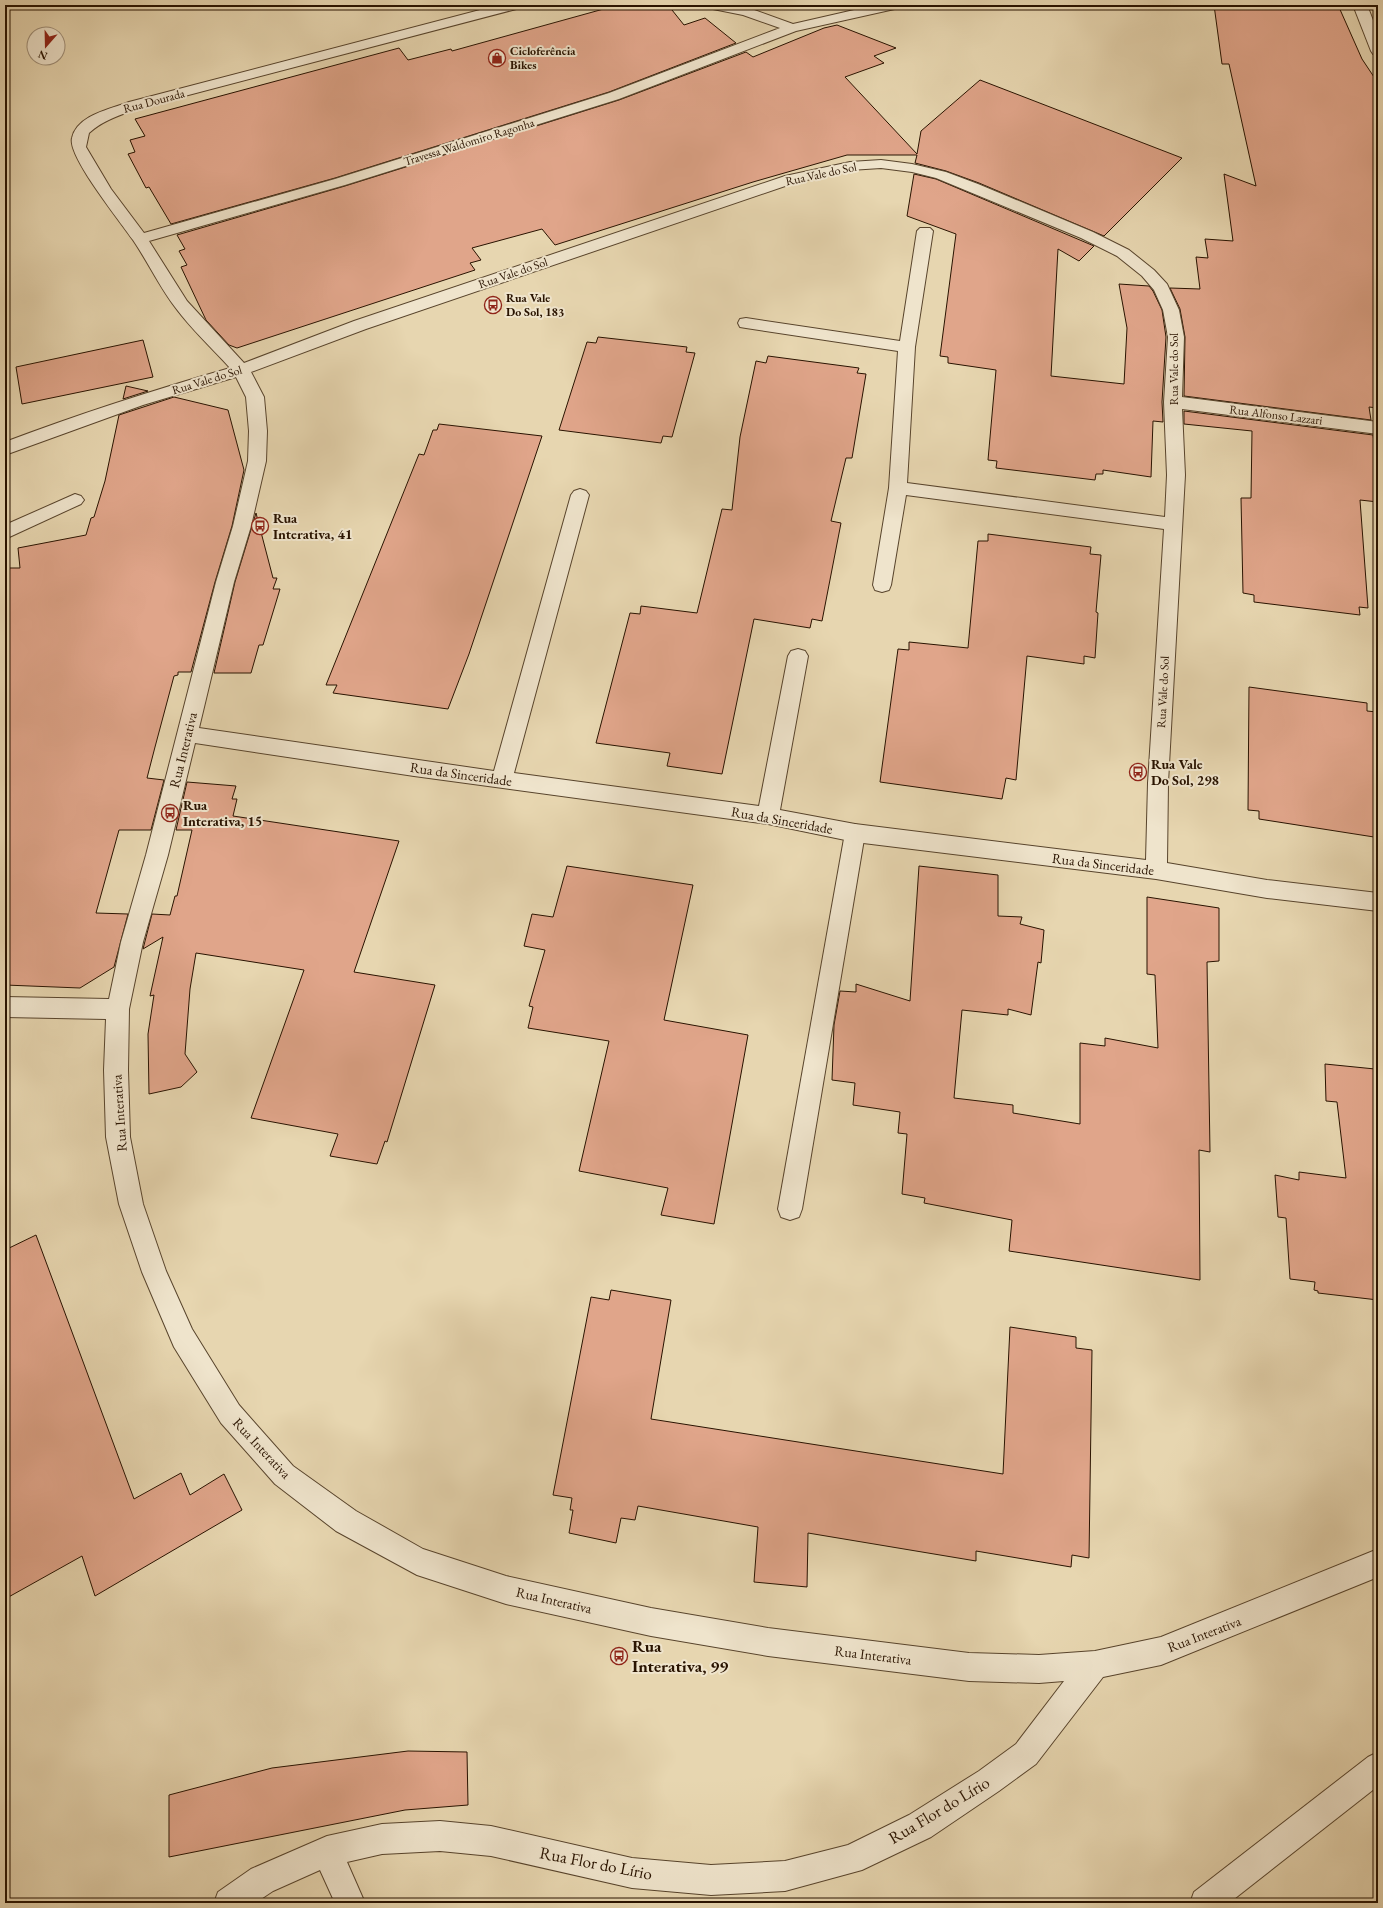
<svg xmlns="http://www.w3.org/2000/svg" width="1383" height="1908" viewBox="0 0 1383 1908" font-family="'EB Garamond',serif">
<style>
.building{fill:#e0a58a;stroke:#291300}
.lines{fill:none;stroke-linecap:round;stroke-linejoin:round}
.service-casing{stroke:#58442c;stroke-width:2}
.minor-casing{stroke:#58442c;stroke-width:2}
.service{fill:#efe4cc;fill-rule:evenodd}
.minor{fill:#efe4cc;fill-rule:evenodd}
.labels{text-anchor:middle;stroke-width:4;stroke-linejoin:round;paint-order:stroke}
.far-poi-label{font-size:12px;font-weight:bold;fill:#291300;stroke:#efe4cc;text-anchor:start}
.far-street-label{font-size:12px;fill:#291300;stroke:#efe4cc}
.poi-label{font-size:14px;font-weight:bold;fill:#291300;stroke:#efe4cc;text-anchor:start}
.street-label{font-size:14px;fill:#291300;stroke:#efe4cc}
.near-poi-label{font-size:17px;font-weight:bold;fill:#291300;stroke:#efe4cc;text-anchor:start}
.near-street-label{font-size:17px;fill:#291300;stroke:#efe4cc}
</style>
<rect width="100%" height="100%" fill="#e7d6b0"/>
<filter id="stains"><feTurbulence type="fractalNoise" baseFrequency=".005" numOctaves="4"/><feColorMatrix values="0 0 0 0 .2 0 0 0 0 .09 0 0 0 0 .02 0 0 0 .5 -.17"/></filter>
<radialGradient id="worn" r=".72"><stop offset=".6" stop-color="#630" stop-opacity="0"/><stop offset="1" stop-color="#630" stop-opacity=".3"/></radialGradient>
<!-- building -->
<g class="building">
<polygon points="618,5 668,5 684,25 705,18 736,43 609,92 335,178 171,224 149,187 146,188 128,154 135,152 130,140 145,136 135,119 399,48 408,60 451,49 452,51"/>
<polygon points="1214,5 1338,5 1362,59 1378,83 1378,408 1369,407 1371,420 1184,396 1185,337 1180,309 1170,288 1200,289 1196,257 1208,258 1205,239 1233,241 1224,174 1256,186 1229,64 1222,64"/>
<polygon points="837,25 896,48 874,56 884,63 845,77 917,154 921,131 980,80 1182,158 1104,236 979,183 946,171 915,163 917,155 847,155 753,182 555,245 542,229 472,248 481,260 470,263 475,270 237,348 229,345 206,320 181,267 187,265 179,251 185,249 177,235 345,186 619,100 746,52 753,57 824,28"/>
<polygon points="914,174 936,179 1094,246 1079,261 1058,249 1051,376 1124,384 1127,328 1119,284 1149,286 1153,291 1162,310 1166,337 1162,402 1163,422 1153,421 1151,477 1103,470 1103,474 1096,474 1095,480 996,468 997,461 988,460 996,370 948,363 948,357 940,356 956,234 907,216"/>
<polygon points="598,337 687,347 686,352 695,353 672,437 663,436 661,443 559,430 587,342 596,343"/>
<polygon points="143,340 153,377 22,404 16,367"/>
<polygon points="768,356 859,368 857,373 866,374 852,458 846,458 831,521 841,523 822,621 812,619 810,628 754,619 722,774 667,766 670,753 596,743 630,613 640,614 641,606 697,613 722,509 732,510 740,437 756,361 766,363"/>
<polygon points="126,386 148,391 123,399"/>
<polygon points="174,397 228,410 244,470 232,526 215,582 191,672 178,672 178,675 174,676 155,747 147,778 164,780 151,830 119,830 96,913 128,914 114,967 80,988 5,985 5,568 20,568 18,548 86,535 91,518 94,517 105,481 119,415"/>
<polygon points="1184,411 1373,435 1378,470 1378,502 1360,500 1368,608 1359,607 1360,615 1254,602 1254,595 1243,593 1241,498 1251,498 1252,431 1184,424"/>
<polygon points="439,424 542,436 469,654 448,709 333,693 337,685 326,685 419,454 424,455 433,430 437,430"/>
<polygon points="256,513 273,578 277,578 273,589 280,589 263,645 259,645 251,673 214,673 235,582"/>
<polygon points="988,534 1091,547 1090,554 1101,555 1096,612 1098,613 1095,658 1084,656 1084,664 1027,656 1016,780 1006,778 1002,799 880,782 898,649 909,650 909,642 968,648 978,541 988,541"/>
<polygon points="1249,687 1367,703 1367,711 1377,712 1378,829 1374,828 1374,837 1259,819 1259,811 1248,810"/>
<polygon points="187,782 236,786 232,799 237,799 233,816 399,841 354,972 435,985 387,1142 385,1141 377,1164 330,1156 338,1134 251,1118 304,970 196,953 190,989 185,1054 197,1072 181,1087 149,1094 148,1034 154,995 150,996 163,937 143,949 152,914 170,915 175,896 177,896 192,830 176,830"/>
<polygon points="567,866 693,885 664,1020 748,1035 714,1224 661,1215 668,1188 579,1171 609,1041 528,1028 533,1007 529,1006 545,950 524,946 532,914 553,917"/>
<polygon points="919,866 998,875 998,916 1022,917 1020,924 1044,930 1041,963 1038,962 1031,1015 1008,1009 1008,1015 962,1010 954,1098 1013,1105 1013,1113 1080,1124 1080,1043 1105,1046 1105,1038 1158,1048 1155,975 1147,974 1147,897 1219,908 1219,961 1207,962 1210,1152 1199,1150 1200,1280 1009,1251 1012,1220 924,1203 925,1198 902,1194 907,1134 898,1133 900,1112 853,1105 855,1083 832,1080 834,1025 840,991 856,992 856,984 910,1001"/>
<polygon points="1325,1064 1375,1069 1376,1078 1378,1078 1378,1300 1318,1293 1318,1291 1314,1290 1315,1282 1290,1279 1286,1218 1278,1217 1275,1175 1299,1180 1299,1172 1346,1178 1337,1102 1326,1101"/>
<polygon points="36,1235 134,1499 181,1473 190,1495 224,1474 242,1510 95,1596 82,1556 5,1599 5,1250"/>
<polygon points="611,1290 671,1300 651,1419 1003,1474 1010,1327 1076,1337 1076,1348 1092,1350 1089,1558 1072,1555 1071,1567 976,1551 976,1561 808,1533 807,1587 754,1582 758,1527 638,1506 635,1520 621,1518 616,1543 569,1533 573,1510 570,1510 572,1498 553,1495 591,1297 609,1300"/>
<polygon points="408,1751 467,1752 468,1805 405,1810 169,1857 169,1795 272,1768"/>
</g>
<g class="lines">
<!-- service casing -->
<g class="service-casing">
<g id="service">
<polygon points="1353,5 1367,5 1378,33 1378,55 1373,54 1371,51"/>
<polygon points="855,824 862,827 865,833 802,1209 799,1217 790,1220 781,1217 778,1209 845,833 848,827"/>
<polygon points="1378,1752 1378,1786 1229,1903 1190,1903 1194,1892 1368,1757"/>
</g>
</g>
<!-- minor casing -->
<g class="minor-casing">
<g id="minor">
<path d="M499 5H522L520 8 139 108C121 115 103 120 89 133L86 147 111 189 144 233 335 179 609 93 780 28 743 15 708 8 706 5H735L746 7 793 24 876 5H901L899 8 796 31 619 99 345 185 149 241 187 301 244 363 354 321 785 176 850 162 881 160 912 164 946 172 978 184 1093 232 1129 250 1154 270 1167 284 1179 310 1184 337 1182 397 1378 422V434L1182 409 1185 475 1168 783 1167 863 1267 880 1378 893V911L1267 898 1156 879 855 842 768 824 414 776 195 743 168 855 143 942 129 1009 128 1070 130 1137 143 1204 166 1271 192 1329 239 1405 293 1466 356 1511 423 1549 506 1576 651 1608 768 1628 969 1653 1039 1655 1095 1651 1161 1637 1378 1549V1577L1161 1665 1103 1677 1036 1764 999 1791 931 1837 862 1870 785 1891 711 1895 632 1888 491 1856 440 1851 382 1854 347 1862 365 1903H335L320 1870 273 1891 255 1903H214L218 1892 251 1869 327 1836 382 1824 440 1821 491 1826 632 1858 711 1865 785 1861 848 1845 909 1815 979 1771 1016 1744 1064 1681 1039 1683 969 1681 768 1656 651 1636 506 1604 417 1575 336 1531 275 1484 221 1423 174 1347 142 1272 119 1204 106 1137 104 1070 106 1019 5 1017V997L109 999 121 942 146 855 216 582 233 526 248 461 249 431 246 397 236 377 143 405 5 455V442C79 414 154 390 230 368 212 348 191 329 175 307 159 286 148 262 133 240 121 222 67 156 72 138 77 115 111 109 129 102ZM881 168 912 172 936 178 1081 238 1117 256 1142 276 1154 290 1163 310 1168 337 1164 402 1167 475 1165 517 907 483 915 347 933 231 930 228H920L917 231 900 341 746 318 740 319 738 323 740 327 746 328 898 351 889 488 873 585 875 590 882 592 889 590 891 585 906 495 1164 529 1148 783 1146 860 855 824 780 810 808 656 805 651 798 649 791 651 788 656 759 806 514 773 589 495 586 491 580 489 574 491 571 495 494 771 199 728 234 582 251 526 266 461 267 431 264 397 251 372 366 329 794 183 850 170Z"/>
<polygon points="75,494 81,496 84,500 81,504 5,539 5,525"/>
</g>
</g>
<!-- service -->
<use href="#service" class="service"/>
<!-- minor -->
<use href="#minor" class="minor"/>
</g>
<!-- icons -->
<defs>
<g id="shop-ring" transform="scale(0.9)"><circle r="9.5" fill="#efe4cc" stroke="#8f2418" stroke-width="1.5"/><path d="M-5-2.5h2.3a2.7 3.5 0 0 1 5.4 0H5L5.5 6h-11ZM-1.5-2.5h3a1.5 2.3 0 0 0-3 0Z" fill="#8f2418"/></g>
<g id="bus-ring" transform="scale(0.9)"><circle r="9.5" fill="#efe4cc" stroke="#8f2418" stroke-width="1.5"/><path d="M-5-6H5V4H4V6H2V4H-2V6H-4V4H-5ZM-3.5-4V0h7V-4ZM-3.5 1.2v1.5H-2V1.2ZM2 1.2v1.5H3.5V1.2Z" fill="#8f2418"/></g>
</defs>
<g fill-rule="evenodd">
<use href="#shop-ring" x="497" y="58"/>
<use href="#bus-ring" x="493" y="305"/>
<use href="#bus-ring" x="260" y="526"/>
<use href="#bus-ring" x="1138" y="772"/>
<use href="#bus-ring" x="170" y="813"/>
<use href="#bus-ring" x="619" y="1656"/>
</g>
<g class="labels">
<!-- far-poi labels -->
<g class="far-poi-label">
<text x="510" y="55">Cicloferência<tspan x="510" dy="14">Bikes</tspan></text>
<text x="506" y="302">Rua Vale<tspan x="506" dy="14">Do Sol, 183</tspan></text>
</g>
<!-- far-street labels -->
<g class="far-street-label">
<text transform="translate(154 101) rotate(-15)" y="4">Rua Dourada</text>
<text transform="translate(469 142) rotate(-17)" y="4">Travessa Waldomiro Ragonha</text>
<text transform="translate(821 174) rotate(-12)" y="4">Rua Vale do Sol</text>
<text transform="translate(513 273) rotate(-19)" y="4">Rua Vale do Sol</text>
<text transform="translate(1174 369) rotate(-90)" y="4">Rua Vale do Sol</text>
<text transform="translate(207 380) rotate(-17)" y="4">Rua Vale do Sol</text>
<text transform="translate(1276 415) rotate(7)" y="4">Rua Alfonso Lazzari</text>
<text transform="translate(1163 692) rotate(-87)" y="4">Rua Vale do Sol</text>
</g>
<!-- poi labels -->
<g class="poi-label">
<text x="273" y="523">Rua<tspan x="273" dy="16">Interativa, 41</tspan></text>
<text x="1151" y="769">Rua Vale<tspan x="1151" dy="16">Do Sol, 298</tspan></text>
<text x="183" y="810">Rua<tspan x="183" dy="16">Interativa, 15</tspan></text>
</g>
<!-- street labels -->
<g class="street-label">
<text transform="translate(183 750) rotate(-76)" y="5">Rua Interativa</text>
<text transform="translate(461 774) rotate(8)" y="5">Rua da Sinceridade</text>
<text transform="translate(782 820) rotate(10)" y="5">Rua da Sinceridade</text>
<text transform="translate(1103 864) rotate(7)" y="5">Rua da Sinceridade</text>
<text transform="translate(119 1113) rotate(-94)" y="5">Rua Interativa</text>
<text transform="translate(262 1448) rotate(47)" y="5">Rua Interativa</text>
<text transform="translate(554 1600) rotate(13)" y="5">Rua Interativa</text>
<text transform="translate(1204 1634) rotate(-21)" y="5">Rua Interativa</text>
<text transform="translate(873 1655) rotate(7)" y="5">Rua Interativa</text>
</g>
<!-- near-poi labels -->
<g class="near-poi-label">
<text x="632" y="1652">Rua<tspan x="632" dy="20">Interativa, 99</tspan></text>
</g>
<!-- near-street labels -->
<g class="near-street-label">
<text transform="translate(939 1810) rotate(-31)" y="6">Rua Flor do Lírio</text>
<text transform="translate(596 1863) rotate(11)" y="6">Rua Flor do Lírio</text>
</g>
</g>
<!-- margin -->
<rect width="1383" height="1908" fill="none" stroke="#e7d6b0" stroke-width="20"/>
<rect x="6" y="6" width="1371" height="1896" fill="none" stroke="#291300" stroke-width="2"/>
<rect x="10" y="10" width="1363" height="1888" fill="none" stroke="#291300"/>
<!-- north arrow -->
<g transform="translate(46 46) rotate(200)"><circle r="19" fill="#efe4cc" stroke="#a0907a"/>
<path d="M0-3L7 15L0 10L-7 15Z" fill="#8f2418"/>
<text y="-6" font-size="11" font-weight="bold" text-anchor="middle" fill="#291300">N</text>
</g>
<rect width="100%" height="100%" filter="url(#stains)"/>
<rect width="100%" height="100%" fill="url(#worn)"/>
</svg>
